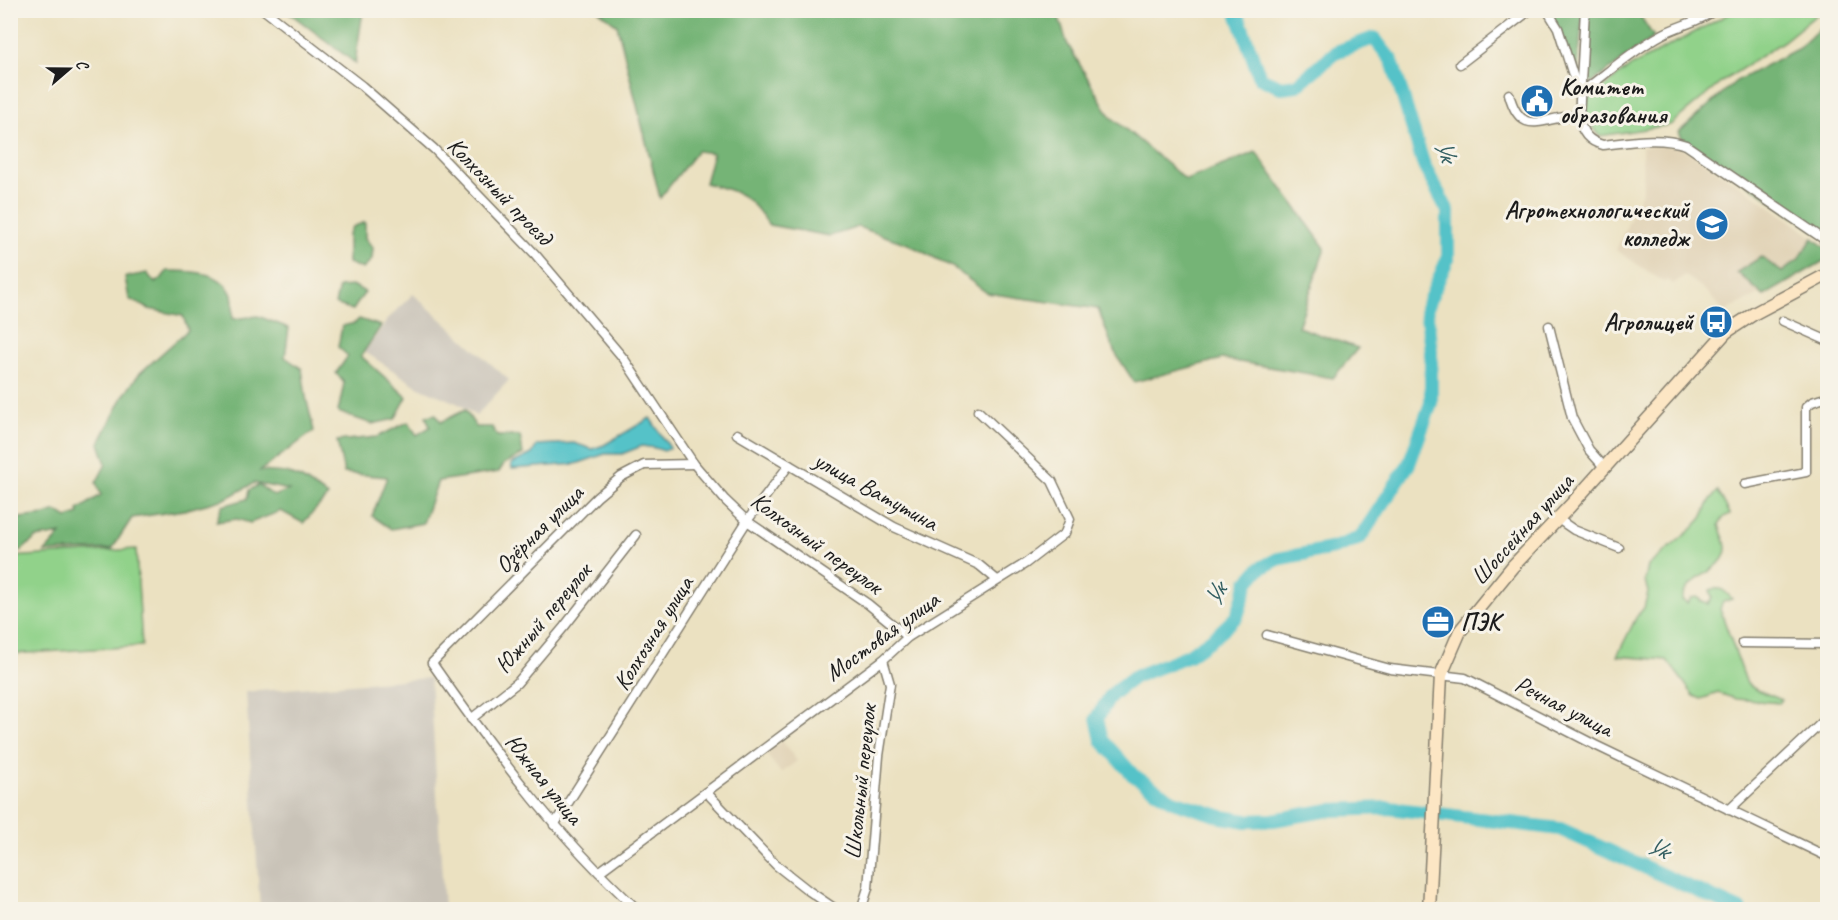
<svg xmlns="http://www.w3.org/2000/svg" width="1838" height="920" viewBox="0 0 1838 920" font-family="Caveat,sans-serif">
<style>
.built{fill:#e0d1b4}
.industrial{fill:#c9c3b8}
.green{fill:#91d28a;stroke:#567753;stroke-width:1.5}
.forest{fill:#74b476;stroke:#486849;stroke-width:1.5}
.water{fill:#54c2c8;stroke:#386f72;stroke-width:1.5}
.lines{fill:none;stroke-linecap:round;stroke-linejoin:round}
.river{stroke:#54c2c8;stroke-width:14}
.street-casing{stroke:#847e6e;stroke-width:11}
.secondary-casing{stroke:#847e6e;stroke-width:15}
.street{stroke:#fff;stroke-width:8}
.secondary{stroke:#fce6c4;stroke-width:12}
.labels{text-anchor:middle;stroke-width:6;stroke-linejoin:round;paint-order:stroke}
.poi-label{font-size:24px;font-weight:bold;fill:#1c1c1c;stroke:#f7f3e8;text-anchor:start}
.street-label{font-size:24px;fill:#1c1c1c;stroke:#f7f3e8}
.water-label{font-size:26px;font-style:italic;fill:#325e61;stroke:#f7f3e8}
</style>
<rect width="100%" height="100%" fill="#f7f3e8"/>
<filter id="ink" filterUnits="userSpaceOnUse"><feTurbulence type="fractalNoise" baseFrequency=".0167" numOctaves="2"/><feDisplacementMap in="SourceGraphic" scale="12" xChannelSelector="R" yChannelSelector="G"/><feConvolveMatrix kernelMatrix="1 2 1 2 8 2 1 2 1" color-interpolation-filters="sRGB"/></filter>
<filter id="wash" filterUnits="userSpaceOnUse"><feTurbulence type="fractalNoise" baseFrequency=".008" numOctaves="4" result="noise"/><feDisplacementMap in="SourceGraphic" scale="24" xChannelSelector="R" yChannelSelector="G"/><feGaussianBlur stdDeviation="1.35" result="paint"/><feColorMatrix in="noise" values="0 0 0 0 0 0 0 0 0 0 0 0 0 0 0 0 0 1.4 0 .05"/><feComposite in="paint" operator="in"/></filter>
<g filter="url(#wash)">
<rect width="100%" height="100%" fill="#ebe1c1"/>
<!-- built -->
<g class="built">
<polygon points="1664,145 1682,148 1763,201 1827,247 1828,259 1724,312 1707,292 1685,275 1673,284 1667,280 1664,282 1616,250 1643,190 1642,147"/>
<polygon points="782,741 797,761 781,773 766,754"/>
</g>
<!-- industrial -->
<g class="industrial">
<polygon points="413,294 509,380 476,416 461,405 417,386 365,352 388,319"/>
<polygon points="430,678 444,909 260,909 246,692"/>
</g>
<!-- green -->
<g class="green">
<polygon points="1734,11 1821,11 1784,41 1723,81 1670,125 1600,136 1593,127 1582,104 1628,68"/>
<path d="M1718 491 1730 514 1724 517 1719 525C1721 532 1726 541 1726 548 1726 572 1685 576 1682 600L1687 603 1691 598 1697 597 1702 602 1708 604 1712 597 1710 590C1721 586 1725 591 1732 599L1723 602 1720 609 1747 684 1755 689 1782 700 1779 703 1736 699 1718 693 1701 699 1694 696 1667 660 1617 656 1637 616 1644 608 1648 592 1645 581 1648 566 1693 528 1702 518 1711 499Z"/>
<polygon points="136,549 142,646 11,654 11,557"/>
</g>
<!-- forest -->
<g class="forest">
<polygon points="287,11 363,11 355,63"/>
<path d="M599 11H1057L1067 43 1110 116 1186 180 1256 152 1325 248 1298 327 1358 348 1333 378 1222 359 1134 382 1114 351 1098 309 987 293 952 267 908 244 858 227 830 236 769 225C747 193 741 193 705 183L713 153 697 151 660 198 617 25Z"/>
<polygon points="1549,11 1583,11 1577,77"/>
<polygon points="1588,11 1637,11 1654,37 1593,82 1585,80"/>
<polygon points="1827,21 1827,239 1682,138 1679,132 1736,81 1799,48"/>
<polygon points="365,222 365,238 373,248 372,259 363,269 348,263 348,235 352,227"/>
<polygon points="1813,238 1827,249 1827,259 1764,296 1737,272 1761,257 1782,272 1798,260"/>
<path d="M167 271C189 271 222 270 232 295 234 301 232 312 233 319L258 316 289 328 285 357 302 369 306 397 314 431 260 471 287 473 302 479 328 496 303 523 281 511 250 523 237 519 216 522 222 506 247 499 249 490 259 485 274 496 289 490 254 483 225 499 184 510 132 518 112 549 45 552 61 534 36 538 21 551 11 549V519L45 515 56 511 67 518 79 514 78 510 101 495 96 483 106 464 99 443 124 395 139 374 188 330 183 316 149 309 129 299 125 277 147 273 155 283 161 279Z"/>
<polygon points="354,286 365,292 353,310 335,304 339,287"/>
<polygon points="359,319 381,326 361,356 407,397 395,419 372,424 338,412 344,383 336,373 348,356 338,347 342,326 355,323"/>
<polygon points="465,410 476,427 492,427 497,436 520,436 523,454 504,464 499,472 438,481 423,523 391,529 372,516 387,477 344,473 337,441 377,437 408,422 417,435 430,427 426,416 436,414 441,422"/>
</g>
<!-- water -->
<polygon class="water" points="650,418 670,448 664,451 655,448 642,446 622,454 605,454 576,464 512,469 511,464 532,454 537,445 574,443 592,449 604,445"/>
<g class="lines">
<!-- river -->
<polyline class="river" points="1236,10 1260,78 1281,87 1297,85 1336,52 1374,38 1392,61 1424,166 1448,211 1448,258 1426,308 1431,351 1431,403 1409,464 1360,538 1334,548 1278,559 1259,569 1248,582 1237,616 1217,635 1189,655 1134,677 1111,695 1097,718 1102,740 1133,775 1173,801 1222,817 1247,821 1273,820 1330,810 1389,808 1560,829 1740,910"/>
</g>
</g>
<g filter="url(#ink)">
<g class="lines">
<!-- street casing -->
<g class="street-casing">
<g id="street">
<polyline points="264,10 362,86 434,149 535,254 624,359 694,464 725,500 747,521 868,604 908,637"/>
<path d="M1547 10 1558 28 1579 94C1606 74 1633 50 1663 34 1680 25 1699 22 1715 10"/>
<path d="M1585 10 1579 118C1582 133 1588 141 1603 145 1631 142 1658 136 1686 145L1828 242"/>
<polyline points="1460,64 1530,10"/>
<path d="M1509 94C1522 142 1545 114 1579 116"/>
<polyline points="1783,321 1828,341"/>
<polyline points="1549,326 1572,418 1589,450 1605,468"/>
<polyline points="737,434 894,527 979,565 997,580"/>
<polyline points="1745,484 1806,472 1806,407 1812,402 1828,397"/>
<polyline points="1558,519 1574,530 1619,548"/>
<polyline points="1267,635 1390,669 1465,678 1595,745 1828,857"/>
<polyline points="1742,643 1828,644"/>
<polyline points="471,719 517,683 564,627 636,535"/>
<polyline points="706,792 776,865 809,891 837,910"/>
<polyline points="1729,810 1828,717"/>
<polyline points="554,825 747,521 789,465"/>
<polyline points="599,872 883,660 908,637 1026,563 1065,533 1070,519 1052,481 978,411"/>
<path d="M638 910C556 835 495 753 432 663L597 497 621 477 644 465 694 464"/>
<polyline points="861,910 868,888 879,756 890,684 883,660"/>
</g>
</g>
<!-- secondary casing -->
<g class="secondary-casing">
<polyline id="secondary" points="1429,910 1441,675 1460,631 1513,566 1570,506 1726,332 1755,313 1828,274"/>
</g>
<!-- street -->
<use href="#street" class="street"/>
<!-- secondary -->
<use href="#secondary" class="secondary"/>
</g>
</g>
<!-- icons -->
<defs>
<g id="civic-disc" transform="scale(1.725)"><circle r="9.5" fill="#1f6fb2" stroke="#f7f3e8"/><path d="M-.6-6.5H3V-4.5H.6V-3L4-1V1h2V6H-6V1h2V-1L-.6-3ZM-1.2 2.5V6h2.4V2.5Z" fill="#fff"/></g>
<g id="university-disc" transform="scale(1.725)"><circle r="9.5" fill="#1f6fb2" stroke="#f7f3e8"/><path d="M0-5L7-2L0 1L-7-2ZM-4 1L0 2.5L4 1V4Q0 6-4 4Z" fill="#fff"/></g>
<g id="bus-disc" transform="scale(1.725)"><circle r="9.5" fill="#1f6fb2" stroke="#f7f3e8"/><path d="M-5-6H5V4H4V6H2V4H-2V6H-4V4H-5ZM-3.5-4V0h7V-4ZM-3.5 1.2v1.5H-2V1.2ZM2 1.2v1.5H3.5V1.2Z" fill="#fff"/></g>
<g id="office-disc" transform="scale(1.725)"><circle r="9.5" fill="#1f6fb2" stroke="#f7f3e8"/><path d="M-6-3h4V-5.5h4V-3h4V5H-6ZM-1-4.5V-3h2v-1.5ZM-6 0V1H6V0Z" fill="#fff"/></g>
</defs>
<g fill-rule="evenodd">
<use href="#civic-disc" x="1537" y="101"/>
<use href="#university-disc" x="1712" y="224"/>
<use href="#bus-disc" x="1716" y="322"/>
<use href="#office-disc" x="1438" y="622"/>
</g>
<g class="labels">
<!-- poi labels -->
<g class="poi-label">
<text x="1560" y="95">Комитет<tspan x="1560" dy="28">образования</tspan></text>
<text x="1689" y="218" text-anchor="end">Агротехнологический<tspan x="1689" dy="28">колледж</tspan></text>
<text x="1693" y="330" text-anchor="end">Агролицей</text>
<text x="1461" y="630">ПЭК</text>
</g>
<!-- street labels -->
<g class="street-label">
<text transform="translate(500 191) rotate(46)" y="8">Колхозный проезд</text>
<text transform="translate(876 491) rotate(29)" y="8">улица Ватутина</text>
<text transform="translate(539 529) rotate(-45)" y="8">Озёрная улица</text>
<text transform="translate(1522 529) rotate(-48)" y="8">Шоссейная улица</text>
<text transform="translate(817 543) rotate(36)" y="8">Колхозный переулок</text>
<text transform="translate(543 618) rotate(-50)" y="8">Южный переулок</text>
<text transform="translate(653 633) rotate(-58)" y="8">Колхозная улица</text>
<text transform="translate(882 636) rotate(-36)" y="8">Мостовая улица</text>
<text transform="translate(1564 706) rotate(27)" y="8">Речная улица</text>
<text transform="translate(544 779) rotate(51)" y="8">Южная улица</text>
<text transform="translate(860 782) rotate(-84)" y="8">Школьный переулок</text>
</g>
<!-- water labels -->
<g class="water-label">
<text transform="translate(1446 150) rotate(69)" y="9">Ук</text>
<text transform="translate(1215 595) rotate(-64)" y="9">Ук</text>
<text transform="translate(1658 847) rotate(24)" y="9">Ук</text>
</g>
</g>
<!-- margin -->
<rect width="1838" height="920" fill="none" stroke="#f7f3e8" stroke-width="36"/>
<!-- north arrow -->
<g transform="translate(69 69) rotate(70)" stroke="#f7f3e8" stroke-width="4.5" paint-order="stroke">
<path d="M0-4.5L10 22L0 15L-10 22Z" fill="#1c1c1c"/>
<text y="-9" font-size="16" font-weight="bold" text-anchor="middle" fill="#1c1c1c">С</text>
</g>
</svg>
